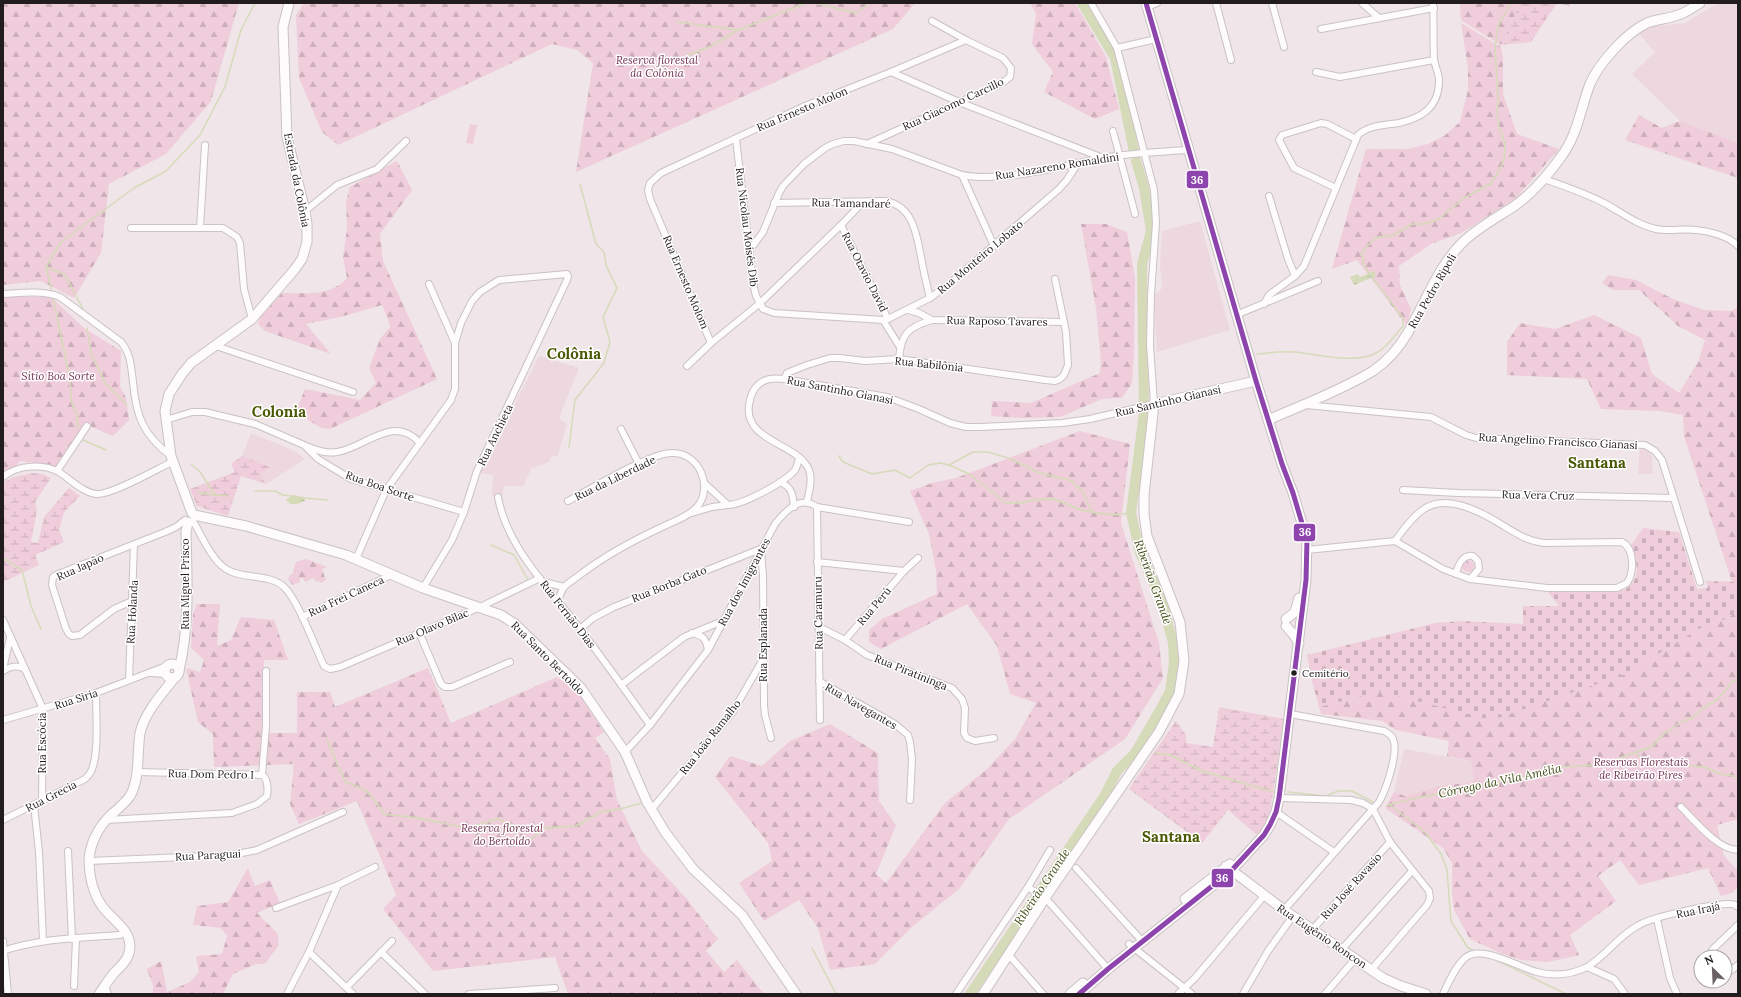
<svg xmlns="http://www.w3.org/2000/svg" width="1741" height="997" viewBox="0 0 1741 997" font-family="Lora,serif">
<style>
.built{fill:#edd8e0}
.forest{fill:url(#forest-firs)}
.wetland{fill:url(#wetland-marsh)}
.cemetery{fill:url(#cemetery-stones)}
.park{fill:url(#park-crowns)}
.pitch{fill:#efcdda}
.water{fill:url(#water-ripples)}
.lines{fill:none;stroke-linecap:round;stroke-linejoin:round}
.stream{stroke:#d5dbb9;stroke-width:1.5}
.river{stroke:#d5dbb9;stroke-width:10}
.street-casing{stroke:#cac2c4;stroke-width:8}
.secondary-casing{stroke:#cac2c4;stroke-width:11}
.street{stroke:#fdfbfc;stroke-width:6}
.secondary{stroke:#fdfbfc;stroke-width:9}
.bus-1-casing{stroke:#fff;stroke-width:8}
.bus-1{stroke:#8e44ad;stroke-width:5}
.bus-dot{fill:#231c1f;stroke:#fff;stroke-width:1.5}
.labels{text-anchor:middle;stroke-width:3;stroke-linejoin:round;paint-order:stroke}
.bus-label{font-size:10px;fill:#231c1f;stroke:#fff;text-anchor:start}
.park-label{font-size:11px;font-style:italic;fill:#74324f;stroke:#fff}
.street-label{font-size:11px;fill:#231c1f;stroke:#fff}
.water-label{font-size:12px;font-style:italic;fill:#434d16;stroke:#fff}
.district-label{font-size:15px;font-weight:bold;fill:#4a5804;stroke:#fff}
.line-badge{stroke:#fff;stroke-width:1.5}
.badge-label{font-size:11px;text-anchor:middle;font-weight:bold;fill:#fff}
</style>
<defs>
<pattern id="forest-firs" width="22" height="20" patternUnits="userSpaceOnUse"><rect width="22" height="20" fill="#efcdda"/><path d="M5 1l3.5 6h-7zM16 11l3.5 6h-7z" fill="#cdafbb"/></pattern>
<pattern id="wetland-marsh" width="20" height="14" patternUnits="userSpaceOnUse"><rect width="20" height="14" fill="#efcdda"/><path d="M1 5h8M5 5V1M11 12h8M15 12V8" fill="none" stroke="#cdafbb"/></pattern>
<pattern id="cemetery-stones" width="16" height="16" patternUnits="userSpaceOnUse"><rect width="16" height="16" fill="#efcdda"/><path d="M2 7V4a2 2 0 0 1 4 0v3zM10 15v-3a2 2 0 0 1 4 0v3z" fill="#cdafbb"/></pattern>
<pattern id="park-crowns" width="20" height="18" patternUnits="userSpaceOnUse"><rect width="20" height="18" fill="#efcdda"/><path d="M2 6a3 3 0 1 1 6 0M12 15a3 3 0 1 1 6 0" fill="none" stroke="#cdafbb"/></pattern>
<pattern id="water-ripples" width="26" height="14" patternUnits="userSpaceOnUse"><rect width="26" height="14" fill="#d5dbb9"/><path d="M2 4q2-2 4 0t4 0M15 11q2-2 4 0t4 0" fill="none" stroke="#b7bb9f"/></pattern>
</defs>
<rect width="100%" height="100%" fill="#f0e5e9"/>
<!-- built -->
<g class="built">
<polygon points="1718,3 1738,3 1738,143 1680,121 1632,74 1655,52 1639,34 1649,27 1685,23"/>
<polygon points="1200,221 1230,330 1157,352 1154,294 1159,292 1162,288 1160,265 1162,231"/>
<polygon points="539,356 579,368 559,418 567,424 557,457 552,455 549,462 531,469 523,486 504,486 502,496 492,496 493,475 480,473"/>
<polygon points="251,433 293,450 305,459 266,484 260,474 270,467 242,456"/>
<polygon points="1640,449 1646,450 1652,456 1653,474 1638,474"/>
<polygon points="1404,749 1471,761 1474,782 1439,786 1405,796 1394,792"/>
</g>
<!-- forest -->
<g class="forest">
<polygon points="3,3 239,3 211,101 166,154 109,184 101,253 74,298 41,281 3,285"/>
<polygon points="304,3 915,3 893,29 576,172 593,63 577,50 552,44 338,145 322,132 299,78 296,15"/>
<polygon points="1030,3 1075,3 1106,57 1119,109 1095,119 1044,92 1053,72 1032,44 1036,14"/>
<polygon points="1460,3 1520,3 1501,45 1461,20"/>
<polygon points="1461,23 1501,47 1503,57 1503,94 1517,134 1559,149 1516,198 1461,233 1431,244 1399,266 1400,285 1411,309 1407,326 1357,260 1332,269 1366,149 1408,149 1428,144 1444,136 1460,122 1468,90 1468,69"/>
<polygon points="1639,115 1662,128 1680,121 1738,143 1738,178 1625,140"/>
<path d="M397 161 412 190 380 234 383 261 437 379 330 429 321 428 296 412 305 389 360 400 376 383 369 368 380 339 390 327 387 317 382 305 340 317 306 324 331 354 265 331 258 324 261 316 282 293C305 293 330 297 347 278L343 257 347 229 346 202 350 187Z"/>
<polygon points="1081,224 1106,224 1127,232 1135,278 1134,355 1132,383 1122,398 1102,399 1060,417 1022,418 991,416 992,401 1031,403 1100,373 1101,362 1096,308"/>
<polygon points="1608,275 1636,280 1673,299 1704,310 1732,311 1738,307 1738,582 1732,582 1684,436 1683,415 1660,411 1601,409 1587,379 1507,375 1507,342 1520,323 1555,329 1594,315 1641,338 1652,374 1679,393 1698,362 1705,340 1678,326 1639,290 1613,290 1602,283"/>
<polygon points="3,297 51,297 84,328 121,351 120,386 126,398 129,420 113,436 85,424 54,468 44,464 20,461 3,483"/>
<polygon points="1080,431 1130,444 1121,523 1159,643 1163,678 1125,739 1009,819 959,889 913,926 875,964 830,970 818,928 799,900 764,921 739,883 772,861 768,843 715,777 730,756 762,766 790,741 830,724 878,753 879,801 896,825 876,874 886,883 945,803 987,769 1015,739 1036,703 1010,694 997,646 967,604 881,649 869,642 869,630 882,619 937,594 936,571 929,534 910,491 932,483 956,478"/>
<polygon points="306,559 327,567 322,569 326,580 320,583 319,581 316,582 314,578 305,582 303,578 299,579 300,582 293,585 288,580 290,575 292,575 296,562"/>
<polygon points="197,604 220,604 217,646 231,640 241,617 274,620 288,660 264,660 263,733 297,733 297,692 330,692 335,707 428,668 451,723 557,677 576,690 604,732 595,738 610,759 617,800 642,851 686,898 718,939 706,951 724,972 737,960 764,994 568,994 555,957 433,971 383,909 396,895 357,801 299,824 290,804 294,764 214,767 213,734 198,722 186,668 200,672 204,660 191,648 193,614"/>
<path d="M1738 611V819L1717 825 1724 856 1738 871C1738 888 1739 892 1721 896L1708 868 1639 885 1620 860 1598 876 1616 901 1570 935 1579 955 1548 962 1521 960 1500 953 1470 939 1454 910 1452 893V863L1443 848 1385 808 1394 792 1405 796 1439 786 1474 782 1471 761 1447 756 1449 741 1396 730 1382 721 1321 714 1319 707 1391 688 1709 623 1726 619Z"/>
<polygon points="248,868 255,886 270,880 280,903 257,913 277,933 279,945 265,964 256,964 233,974 223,994 153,994 153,985 147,969 161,961 167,992 190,982 199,972 196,956 222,954 227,936 221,928 193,925 197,906 228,902"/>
</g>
<!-- wetland -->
<g class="wetland">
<polygon points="1520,3 1570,3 1570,6 1557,3 1531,42 1501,45"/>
<polygon points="242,456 270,467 260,474 266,484 241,476 228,516 197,506 190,489 235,472 231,464"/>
<polygon points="32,473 42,474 51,478 35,502 37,510 31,542 38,543 44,517 69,488 80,496 64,512 59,530 64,542 35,555 39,565 3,582 3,483 13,477"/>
<polygon points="1219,707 1284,719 1270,813 1265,826 1257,835 1228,810 1202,843 1129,789 1176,721 1186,735 1186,743 1213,747"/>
</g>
<!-- cemetery -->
<path class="cemetery" d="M1643 528 1679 532 1697 589 1708 588 1706 581 1738 582V611L1726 619 1709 623 1623 675 1492 720 1393 695 1391 688 1319 707 1312 681 1307 655 1435 623 1461 621 1523 624V606H1559L1548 592 1624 590C1641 582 1639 561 1630 547Z"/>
<!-- park -->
<circle class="park" cx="1468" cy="566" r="6"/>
<!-- pitch -->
<polygon class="pitch" points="470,124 477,125 473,144 466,143"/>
<!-- water -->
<g class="water">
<polygon points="1374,271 1376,276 1354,285 1350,277 1358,274 1360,277"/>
<path d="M292 495 304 497 305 501C297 504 292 507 286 500Z"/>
</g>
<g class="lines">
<!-- stream -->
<g class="stream">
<polyline points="815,3 856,13 870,3"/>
<polyline points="677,22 738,30 806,3"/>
<polyline points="686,56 711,46 738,30"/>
<polyline points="46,267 61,242 134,188 166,171 200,135 225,87 241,30 255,3"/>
<polyline points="46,267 65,275 84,311"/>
<polyline points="46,267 51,289"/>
<polyline points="1370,274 1364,265 1362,253 1368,245 1378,237 1394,235 1412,224 1424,224 1437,220 1464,198 1490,184 1498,173 1504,160 1505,144 1499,127 1497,112 1498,98 1495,48 1498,26 1511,3"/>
<polyline points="53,298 69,374 72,404 77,415 78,428"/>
<polyline points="87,328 91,353 105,383 127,405"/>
<path d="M1257 354C1269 353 1282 351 1294 352 1318 354 1352 364 1374 354 1386 349 1395 335 1403 326V318L1372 277"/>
<polyline points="1144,394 1151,391"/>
<polyline points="83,440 106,450"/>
<polyline points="569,447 575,400 604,363 610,342 603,317 617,288 606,265 604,252 596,244 580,184"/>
<polyline points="839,456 842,461 850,465 872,474 895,470 910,478 928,465 940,463 949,465 973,452 988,452 1011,459 1037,472 1072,481 1083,492 1092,512 1113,515 1131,513"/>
<polyline points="191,464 200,472 215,495"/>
<polyline points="949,465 969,474 1006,503 1022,503 1032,500 1054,499 1081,510 1092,512"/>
<polyline points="255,491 275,491 283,495 292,496"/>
<polyline points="198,493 227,496"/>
<polyline points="304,498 328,500"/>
<polyline points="491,545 514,555 528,580"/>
<polyline points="3,558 22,570 31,606 41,629"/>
<path d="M327 740 345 782C369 789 371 794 384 814L418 818 467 828 497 819 513 825 519 844 532 839 544 828 576 826 601 812 624 808 642 803"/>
<polyline points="1138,748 1141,749"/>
<polyline points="1635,752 1641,758 1660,763 1676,762 1691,766 1704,767 1717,773 1738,777"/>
<polyline points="1155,753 1170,755 1202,771 1274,792"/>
<polyline points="1288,792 1326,796 1338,791 1352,791 1373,802"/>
<polyline points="1387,805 1421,797 1535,775 1560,767 1599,765 1618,759 1653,746 1664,734 1683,721 1691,719 1706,706 1718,699 1733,681 1738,679"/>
<polyline points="1390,805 1425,832 1441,854 1447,870 1451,921 1468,948 1476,952"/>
<polyline points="812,948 836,994"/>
<polyline points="1492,958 1566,994"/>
</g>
<!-- river -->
<g class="river">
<polyline points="1082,3 1115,58 1134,152"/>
<polyline points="970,994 1105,795 1117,771 1135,753 1160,710 1170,691 1174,663 1173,643 1161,598 1140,553 1131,513 1144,413 1142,264 1151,231 1144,188 1136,161"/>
</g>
<!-- street casing -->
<g class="street-casing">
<g id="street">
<polyline points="1216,3 1231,60"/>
<polyline points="1272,3 1284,47"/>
<polyline points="1362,3 1379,18"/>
<polyline points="1147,7 1157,3"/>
<polyline points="1321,29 1434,8"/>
<polyline points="1117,48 1156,39"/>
<polyline points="891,72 959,102 1103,158"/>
<polyline points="1316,72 1340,77 1434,60"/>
<polyline points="1113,131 1135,214"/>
<polyline points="736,139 753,283 756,296 763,309 774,313 883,320 888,319 930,298 949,284 1059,189 1067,180 1078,163"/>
<polyline points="867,144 1002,83 1010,77 1011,68 1003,58 966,40 932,21"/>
<polyline points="962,175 994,246"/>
<path d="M1544 179C1564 186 1585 193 1604 203 1621 212 1637 225 1656 229 1669 232 1683 228 1696 230 1709 231 1729 236 1738 246"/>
<polyline points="1336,188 1294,168 1279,140 1282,135 1321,123 1327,124 1356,139"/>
<path d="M1269 196 1288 259 1295 276 1304 266 1358 135C1368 125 1387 125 1399 123 1421 118 1438 108 1439 83 1440 75 1435 67 1434 59 1433 40 1434 21 1433 3"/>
<path d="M774 203 885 201C915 206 917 238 922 262 924 274 927 286 930 298"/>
<polyline points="305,211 337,185 377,169 406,141"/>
<polyline points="841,225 888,319"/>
<polyline points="131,228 223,228 237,237 240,243 244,289 252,319"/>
<polyline points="200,228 205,145"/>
<path d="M749 251 763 232 779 193 783 186 804 164 825 148 833 144 844 141H854L892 149 962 175C1000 183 1062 166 1102 158 1129 153 1159 152 1187 150"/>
<polyline points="429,284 455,343"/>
<path d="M3 294C22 293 42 290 60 297L121 342C131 354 131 367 133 382 136 416 143 435 171 456"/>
<polyline points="1264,304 1269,295 1295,276"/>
<polyline points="908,310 919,313 932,320 1063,322"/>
<polyline points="1236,315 1318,281"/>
<polyline points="883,320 900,347"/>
<polyline points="711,343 759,304 841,225 863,202"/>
<polyline points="216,346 353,392"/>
<path d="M899 359C901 334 908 327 932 320"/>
<polyline points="687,366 711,343 650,199 648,190 650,183 661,173 805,106 891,72 966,40"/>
<polyline points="784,379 787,373 807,365 830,358 840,358 865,361 899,359 1045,380 1055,381 1060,379 1064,375 1068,365 1066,332 1055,279"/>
<polyline points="1306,405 1431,417 1466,435 1476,438 1645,445 1655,451 1662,460 1700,582"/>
<polyline points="166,420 192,412 205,412 255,424 304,445 318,459 351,479 464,512"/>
<polyline points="621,429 639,464"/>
<path d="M306 446C316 450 326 454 337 452 365 448 393 413 420 443"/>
<polyline points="57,471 87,426"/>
<path d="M3 477C17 465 43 463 59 472 70 479 82 492 96 494 110 496 157 469 172 462"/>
<path d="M780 482C792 487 793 495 794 507"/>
<path d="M704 483 728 505C743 505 785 482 795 470 797 467 798 462 799 458"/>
<polyline points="1403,490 1458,493 1673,498"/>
<path d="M498 497C507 548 550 589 580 629 604 660 627 693 650 725"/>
<path d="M807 502C809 491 814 477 807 466 793 443 744 440 749 405 750 398 752 390 758 385 765 378 774 378 784 379L887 397 919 409 950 423 966 427H980L1062 423 1090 419 1154 404 1150 345 1151 295 1156 223 1154 190 1117 48 1091 3"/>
<polyline points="817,507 820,720"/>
<polyline points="692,513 712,507 728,505"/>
<path d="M193 521C202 536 211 559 226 569 243 580 269 573 284 587 298 600 315 647 324 666L330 669 340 667 478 608 540 578"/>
<path d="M1307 550 1395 541 1443 569 1470 579 1547 588H1617L1627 583C1634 573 1635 549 1622 542L1544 543C1526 541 1514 532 1499 523 1479 511 1447 494 1424 509 1413 516 1403 530 1395 541"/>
<polyline points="761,551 763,576 764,705 765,715 771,738"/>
<polyline points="356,559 386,490 451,400 455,389 455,343 461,323 472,301 480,292 499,280 567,274 568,276 567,280 477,471 464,512 452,540 423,588"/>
<polyline points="817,562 904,571"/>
<path d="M1456 574C1458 565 1463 554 1473 556L1478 561 1479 569 1470 579"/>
<polyline points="544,582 564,587"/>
<polyline points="132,601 114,609 80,635 72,636 69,634 66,629 52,585 53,577 56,575 165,532 176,527 185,520"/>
<path d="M558 601C560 596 561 591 564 587 569 582 576 578 581 574 606 555 632 541 660 528 672 522 688 517 697 507 714 487 699 453 673 453 651 452 591 489 568 501"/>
<polyline points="302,617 391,575"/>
<polyline points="3,620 43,709 42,801"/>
<polyline points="819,627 845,640 867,655 952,688 962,699 965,708 964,733 967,738 975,741 994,738"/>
<polyline points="580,629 593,618 614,607 763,548"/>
<polyline points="419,632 441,684 445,687 452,687 459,684 510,662"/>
<path d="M692 633C703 636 706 638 708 650"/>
<polyline points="845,640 904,571 918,558"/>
<polyline points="3,669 10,638"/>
<path d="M3 671C11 666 17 665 25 669"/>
<polyline points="151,673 166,674"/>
<polyline points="129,680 134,545"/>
<polyline points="819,681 895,724 908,735 910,742 912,759 910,800"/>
<polyline points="621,685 684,637 725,620"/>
<polyline points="3,720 96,693 169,665"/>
<path d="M625 752 650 725 708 650 775 524C782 515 795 500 808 503 810 503 814 505 817 507L909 522"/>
<polyline points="262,775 266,726 266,671"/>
<polyline points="1279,798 1351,800 1363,803 1373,809 1390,842 1429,891 1430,898 1427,905 1371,970"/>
<polyline points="34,805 39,852 43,940"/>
<path d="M1681 807C1695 821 1718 850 1738 850"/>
<polyline points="651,810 732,713 762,661"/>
<polyline points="1276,812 1334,852"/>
<path d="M3 820 85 779C88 776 91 773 92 769 99 752 96 713 96 693"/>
<path d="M106 820 232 813 257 804 267 796C268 790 268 778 262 775L136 772"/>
<polyline points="68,851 72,939"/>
<polyline points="89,861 232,855 257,850 343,812"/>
<polyline points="1076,868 1142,941"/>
<polyline points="1028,887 1049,902 1108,969"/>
<polyline points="276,908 338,885"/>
<path d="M1284 910 1379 802C1386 790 1399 752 1393 739 1392 736 1388 733 1384 731L1290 714"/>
<polyline points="1657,919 1670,978 1677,994"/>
<polyline points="1313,929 1390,842"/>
<polyline points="3,941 8,994"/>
<polyline points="1129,944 1192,994"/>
<polyline points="1342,949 1412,871"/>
<path d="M3 951C41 938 81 938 120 935"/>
<polyline points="309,952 353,994"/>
<polyline points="381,952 425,994"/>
<polyline points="1008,954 1043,994"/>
<polyline points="1708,957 1713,949 1738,925"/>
<polyline points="1587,967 1614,979 1625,994"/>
<polyline points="1725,975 1738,965"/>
<polyline points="74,986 76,939"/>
<polyline points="105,986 108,994"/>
<polyline points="347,987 392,941"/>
<polyline points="287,994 309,952 338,885 375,867"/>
<polyline points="469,994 555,988"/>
<polyline points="956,994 1028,887 1050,850"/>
<polyline points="1178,994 1195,978 1264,896"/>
<polyline points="1243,994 1268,951 1293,916"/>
<polyline points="1325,994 1355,959"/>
<path d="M1443 994C1449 982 1455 967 1465 958 1481 944 1518 967 1537 972 1553 976 1571 975 1587 967 1606 956 1619 935 1639 925 1652 917 1715 903 1730 904 1733 904 1736 905 1738 907"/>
</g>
</g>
<!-- secondary casing -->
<g class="secondary-casing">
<g id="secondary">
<path d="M1268 420C1302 405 1340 391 1373 371 1386 362 1399 348 1407 334 1425 304 1437 268 1462 243 1477 228 1496 218 1513 207 1532 194 1548 175 1561 157 1578 134 1580 110 1590 84 1599 63 1626 33 1647 23 1657 19 1668 19 1678 15 1686 13 1693 7 1700 3"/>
<polyline points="192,513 171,456 165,411 169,394 182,374 191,363 252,319 295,269 302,259 307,242 307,224 305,211 287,137 283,27 289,3"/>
<polyline points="194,515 246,526 346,555 423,588 501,615 515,624 581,688 625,752 647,802 665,832 693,869 742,915 796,994"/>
<polyline points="1286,619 1295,612 1299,598"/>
<polyline points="1286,626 1293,634 1299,643"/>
<circle cx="172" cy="671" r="7"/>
<path d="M179 670C190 625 187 578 186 532L188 522"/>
<polyline points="1226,866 1284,910 1383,978 1401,986 1426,994"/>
<polyline points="1185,899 1230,864"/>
<path d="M99 994C104 987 109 979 115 972 120 967 125 963 128 956 137 932 113 922 102 906 93 893 89 875 89 860 90 843 99 826 111 815 118 809 125 803 130 796 140 780 137 752 140 733 145 712 162 694 175 677"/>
<polyline points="983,994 1045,898 1159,732 1179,694 1184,661 1180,622 1147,536 1144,514 1144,495 1154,404 1256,381"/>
<polyline points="1070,994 1083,983"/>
<polyline points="1079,994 1108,969 1231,871 1264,835 1270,825 1276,812 1279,798 1306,580 1307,540 1293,493 1282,464 1256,381 1146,3"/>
</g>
</g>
<!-- street -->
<use href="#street" class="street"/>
<!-- secondary -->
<use href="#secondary" class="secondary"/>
<!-- bus-1 casing -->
<g class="bus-1-casing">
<polyline id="bus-1" points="1079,994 1108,969 1231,871 1264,835 1270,825 1276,812 1279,798 1306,580 1307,540 1293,493 1282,464 1256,381 1146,3"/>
</g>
<!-- bus-1 -->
<use href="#bus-1" class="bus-1"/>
</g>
<!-- markers -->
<circle class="bus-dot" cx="1294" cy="673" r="3.5"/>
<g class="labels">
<!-- bus labels -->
<g class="bus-label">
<text x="1302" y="677">Cemitério</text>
</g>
<!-- park labels -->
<g class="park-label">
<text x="657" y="64">Reserva florestal<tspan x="657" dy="13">da Colônia</tspan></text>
<text x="58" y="380">Sítio Boa Sorte</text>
<text x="1641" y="766">Reservas Florestais<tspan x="1641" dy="13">de Ribeirão Pires</tspan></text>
<text x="502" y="832">Reserva florestal<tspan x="502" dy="13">do Bertoldo</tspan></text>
</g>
<!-- street labels -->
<g class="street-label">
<text transform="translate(953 104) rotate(-25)" y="4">Rua Giacomo Carcillo</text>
<text transform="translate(802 109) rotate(-23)" y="4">Rua Ernesto Molon</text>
<text transform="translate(1057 166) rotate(-9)" y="4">Rua Nazareno Romaldini</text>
<text transform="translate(297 180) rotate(79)" y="4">Estrada da Colônia</text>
<text transform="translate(851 203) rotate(1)" y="4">Rua Tamandaré</text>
<text transform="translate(747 227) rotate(83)" y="4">Rua Nicolau Moisés Dib</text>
<text transform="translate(980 257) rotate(-40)" y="4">Rua Monteiro Lobato</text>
<text transform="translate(865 272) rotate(63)" y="4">Rua Otavio David</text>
<text transform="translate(686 282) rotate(67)" y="4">Rua Ernesto Molom</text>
<text transform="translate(1432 291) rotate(-60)" y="4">Rua Pedro Ripoli</text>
<text transform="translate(997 321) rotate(1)" y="4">Rua Raposo Tavares</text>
<text transform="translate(929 364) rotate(6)" y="4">Rua Babilônia</text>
<text transform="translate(840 390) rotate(11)" y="4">Rua Santinho Gianasi</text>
<text transform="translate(1168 401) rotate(-13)" y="4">Rua Santinho Gianasi</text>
<text transform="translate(495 435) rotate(-64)" y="4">Rua Anchieta</text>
<text transform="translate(1558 441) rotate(3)" y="4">Rua Angelino Francisco Gianasi</text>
<text transform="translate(615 478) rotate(-26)" y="4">Rua da Liberdade</text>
<text transform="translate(380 486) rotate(19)" y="4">Rua Boa Sorte</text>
<text transform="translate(1538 495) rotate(1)" y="4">Rua Vera Cruz</text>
<text transform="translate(80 567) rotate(-24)" y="4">Rua Japão</text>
<text transform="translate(744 582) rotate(-62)" y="4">Rua dos Imigrantes</text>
<text transform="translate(185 584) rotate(-90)" y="4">Rua Miguel Prisco</text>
<text transform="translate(669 584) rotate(-22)" y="4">Rua Borba Gato</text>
<text transform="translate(346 596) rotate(-25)" y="4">Rua Frei Caneca</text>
<text transform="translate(874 606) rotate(-50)" y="4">Rua Perú</text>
<text transform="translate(132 612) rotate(-87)" y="4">Rua Holanda</text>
<text transform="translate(818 613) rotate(-91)" y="4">Rua Caramuru</text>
<text transform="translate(568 614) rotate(52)" y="4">Rua Fernão Dias</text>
<text transform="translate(432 627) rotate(-23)" y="4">Rua Olavo Bilac</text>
<text transform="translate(763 645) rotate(-90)" y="4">Rua Esplanada</text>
<text transform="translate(548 658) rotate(45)" y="4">Rua Santo Bertoldo</text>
<text transform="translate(911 672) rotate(22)" y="4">Rua Piratininga</text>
<text transform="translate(76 699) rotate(-18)" y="4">Rua Siria</text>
<text transform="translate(861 706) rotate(30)" y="4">Rua Navegantes</text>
<text transform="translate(710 737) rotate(-52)" y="4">Rua João Ramalho</text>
<text transform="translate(42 743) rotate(-90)" y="4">Rua Escócia</text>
<text transform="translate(211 774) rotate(1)" y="4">Rua Dom Pedro I</text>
<text transform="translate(51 796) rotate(-27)" y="4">Rua Grecia</text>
<text transform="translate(208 855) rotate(-3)" y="4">Rua Paraguai</text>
<text transform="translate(1351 886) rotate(-48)" y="4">Rua José Ravasio</text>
<text transform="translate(1698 910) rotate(-12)" y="4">Rua Irajá</text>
<text transform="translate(1322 936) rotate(34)" y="4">Rua Eugênio Roncon</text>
</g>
<!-- water labels -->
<g class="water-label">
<text transform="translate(1153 582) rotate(70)" y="4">Ribeirão Grande</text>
<text transform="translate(1500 781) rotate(-12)" y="4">Córrego da Vila Amélia</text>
<text transform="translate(1042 887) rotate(-56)" y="4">Ribeirão Grande</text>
</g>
<!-- district labels -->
<g class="district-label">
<text x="574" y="359">Colônia</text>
<text x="279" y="417">Colonia</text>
<text x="1597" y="468">Santana</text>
<text x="1171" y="842">Santana</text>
</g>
</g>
<g class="line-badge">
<rect x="1186" y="170" width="23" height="19" rx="4" fill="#8e44ad"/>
<rect x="1293" y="523" width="23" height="19" rx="4" fill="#8e44ad"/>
<rect x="1211" y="868" width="23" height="20" rx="4" fill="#8e44ad"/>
</g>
<g class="badge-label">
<text x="1197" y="184">36</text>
<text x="1305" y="536">36</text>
<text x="1222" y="882">36</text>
</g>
<!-- border -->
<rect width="1741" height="997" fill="none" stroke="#231c1f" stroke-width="8"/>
<!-- north arrow -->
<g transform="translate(1713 969) rotate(336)"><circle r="19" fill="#ffffff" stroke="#a7a4a5"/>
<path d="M0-3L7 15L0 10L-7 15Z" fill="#6b6266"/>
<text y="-6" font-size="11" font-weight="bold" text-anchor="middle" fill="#231c1f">N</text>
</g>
</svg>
